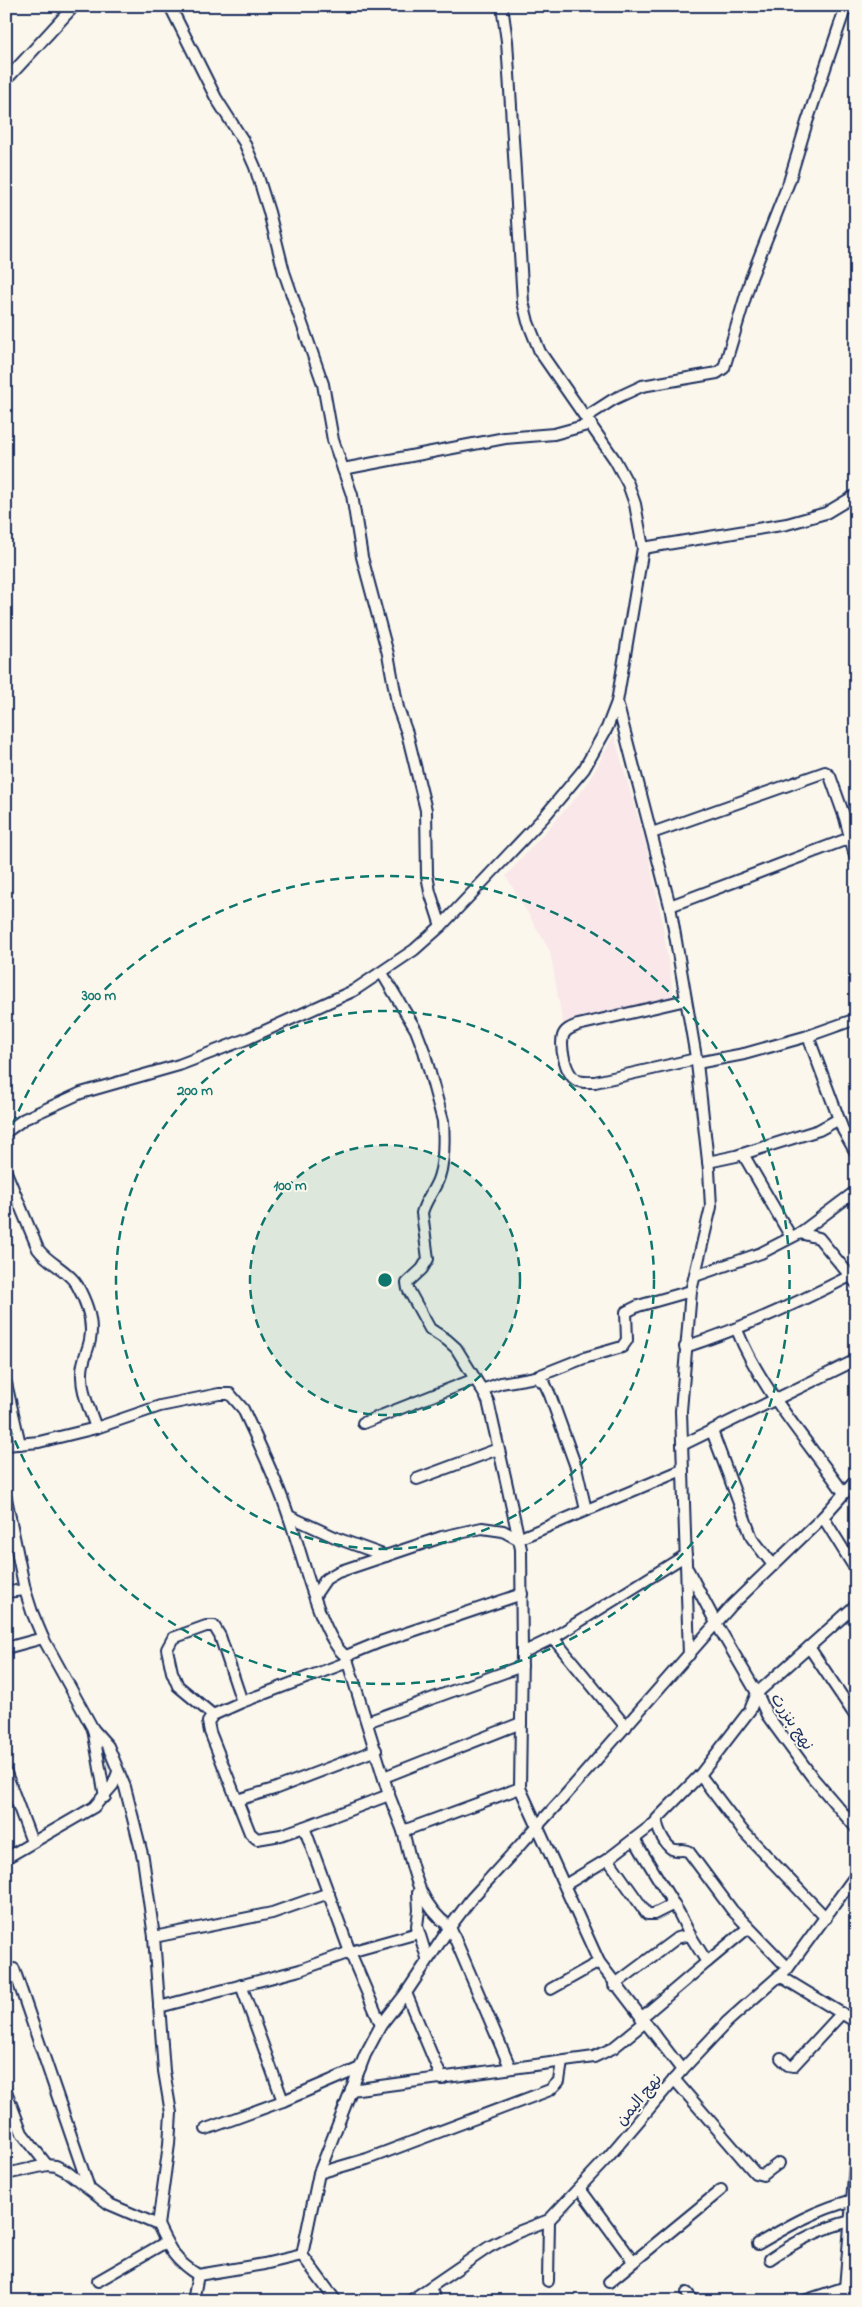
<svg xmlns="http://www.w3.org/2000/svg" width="862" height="2307" viewBox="0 0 862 2307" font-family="'Indie Flower','Playpen Sans Arabic',sans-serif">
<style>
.built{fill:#f9e7e9}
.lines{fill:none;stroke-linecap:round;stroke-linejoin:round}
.minor-casing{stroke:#1b2f5e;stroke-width:14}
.major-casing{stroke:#1b2f5e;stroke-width:16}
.minor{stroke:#fbf7ec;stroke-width:10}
.major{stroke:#fbf7ec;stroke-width:12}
.ring{fill:none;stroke:#0f766e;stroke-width:2.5;stroke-dasharray:9 6}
.labels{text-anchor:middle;stroke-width:4;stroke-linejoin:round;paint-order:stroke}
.street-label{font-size:16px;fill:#1b2f5e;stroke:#fbf7ec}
.centre{fill:#0f766e;stroke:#fbf7ec;stroke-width:2.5}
.ring-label{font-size:15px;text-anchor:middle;font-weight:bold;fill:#0f766e;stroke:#fbf7ec;stroke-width:4;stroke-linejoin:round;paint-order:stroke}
</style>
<rect width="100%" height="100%" fill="#fbf7ec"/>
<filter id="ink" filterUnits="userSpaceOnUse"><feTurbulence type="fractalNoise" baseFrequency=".02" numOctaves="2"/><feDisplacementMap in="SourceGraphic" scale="10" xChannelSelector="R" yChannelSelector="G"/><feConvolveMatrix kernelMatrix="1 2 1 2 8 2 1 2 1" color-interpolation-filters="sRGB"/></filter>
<g filter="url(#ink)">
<!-- built -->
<polygon class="built" points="614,735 647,849 661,915 674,998 563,1025 550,951 506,876 586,786"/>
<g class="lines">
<!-- minor casing -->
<g class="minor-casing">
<g id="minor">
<polyline points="170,6 216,98 244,142 255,167 269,212 284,272 323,384 333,440 352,495 362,557 388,654 398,708 407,733 426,810 427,875 430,892 441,926"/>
<polyline points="6,80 74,6"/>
<polyline points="586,417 614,399 642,386 717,373 724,368 751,278 789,182 807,122 846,6"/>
<polyline points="343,469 505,438 554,434 591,424"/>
<polyline points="643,548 787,524 826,513 856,495"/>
<polyline points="617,702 670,906 697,1063 709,1170 711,1207 691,1291 681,1411 689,1655"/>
<polyline points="652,833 825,772 830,776 845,818 856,860"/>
<polyline points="670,906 850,838"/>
<path d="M382 973 416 1030 424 1051 443 1121C444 1137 444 1162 439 1177 435 1190 425 1200 422 1213L428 1259 422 1269 407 1283 408 1289 430 1329 447 1340 456 1348 482 1390 488 1401 506 1481 521 1549 522 1653 520 1788 599 1962 682 2070"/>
<path d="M686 1000 578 1025C573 1027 565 1029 563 1036 560 1047 565 1073 576 1080 581 1083 589 1082 595 1082L696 1059"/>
<polyline points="808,1036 856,1019"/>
<polyline points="697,1063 744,1054 808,1036 843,1130 856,1153"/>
<polyline points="6,1132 24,1119 81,1093 179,1065 249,1038 353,991 414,950 441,926 544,817 584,769 607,728 617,702 643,548 635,504 628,484 615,460 540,352 528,322 523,302 507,41 502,6"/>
<polyline points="743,1154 791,1237"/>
<polyline points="708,1162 736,1156 819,1130 839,1119"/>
<path d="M6 1172 38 1249C48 1263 68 1270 77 1285 86 1301 94 1320 90 1340 88 1351 82 1360 82 1373 81 1392 90 1410 96 1428"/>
<polyline points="800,1233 856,1191"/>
<polyline points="695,1276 761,1253 800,1233 819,1238 856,1283"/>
<path d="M737 1330C760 1388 808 1442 844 1493"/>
<path d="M685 1347C743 1328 796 1304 850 1276"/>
<polyline points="536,1377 545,1384 550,1395 576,1467 586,1510"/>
<polyline points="6,1383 20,1444"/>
<polyline points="482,1390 501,1383 536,1377 584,1358 622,1347 627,1340 626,1312 638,1306 691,1291"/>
<polyline points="363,1423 475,1379"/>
<polyline points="712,1431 752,1538 773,1565"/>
<path d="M6 1445 39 1442 96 1428 160 1406 219 1394H230L243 1409C259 1444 277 1480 289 1517 300 1547 322 1641 346 1656"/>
<polyline points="682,1445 856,1360"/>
<polyline points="417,1479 498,1449"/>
<polyline points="6,1498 25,1590 32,1612 43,1638 93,1729 108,1746 125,1787 143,1858 154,1937 164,2071 171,2113 169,2144 158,2225"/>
<polyline points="289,1516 339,1539 386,1556"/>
<polyline points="823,1517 856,1570"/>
<polyline points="688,1570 716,1623 757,1693 767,1715 813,1778 856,1828"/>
<polyline points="6,1592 25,1590"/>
<polyline points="315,1595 326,1579 338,1572 442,1537 482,1528 503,1531 518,1539 682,1470"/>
<polyline points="553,1638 686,1555"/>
<polyline points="809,1647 856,1605"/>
<polyline points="6,1648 43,1638"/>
<polyline points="522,1653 553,1638 626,1727"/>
<polyline points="213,1715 178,1686 172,1672 167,1649 173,1638 206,1626 214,1626 220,1636 242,1702"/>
<polyline points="367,1722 522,1666"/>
<polyline points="93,1729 105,1797"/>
<polyline points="6,1773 32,1842"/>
<polyline points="700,1775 742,1830 826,1918"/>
<polyline points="384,1777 521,1723"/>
<polyline points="389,1795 346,1656 380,1642 522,1594"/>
<polyline points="237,1800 274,1789 376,1750"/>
<polyline points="304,1827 281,1835 257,1839 250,1833 210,1732 208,1722 213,1715 242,1702 348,1662"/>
<polyline points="634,1839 679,1913 690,1935"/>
<polyline points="6,1858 94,1807 113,1785 118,1772"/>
<polyline points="608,1859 656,1822"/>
<polyline points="565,1885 608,1859 647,1914 654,1914 674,1904"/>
<polyline points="418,1893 419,1910 417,1926 427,1958"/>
<polyline points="154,1937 272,1913 329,1893"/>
<polyline points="707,1962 748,1928"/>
<path d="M788 1968 732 1910 689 1852C683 1848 678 1852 672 1849 664 1844 656 1827 657 1819L700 1775 750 1710 757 1693 809 1647 856 1717"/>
<polyline points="14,1969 89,2188"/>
<polyline points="780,1976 856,2022"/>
<polyline points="241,1985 283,2101 360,2068"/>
<polyline points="614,1985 677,1938 690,1935 707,1962 641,2018"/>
<polyline points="551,1989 599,1962"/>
<polyline points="406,1993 442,2079"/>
<polyline points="159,2007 300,1970 350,1952 418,1933"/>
<polyline points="381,2025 350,1952 304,1827 389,1795 403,1831"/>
<polyline points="781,2058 788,2065 793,2066 842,2013"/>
<path d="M510 2067 450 1927C417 1903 413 1868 403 1831L520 1788"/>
<polyline points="674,2079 755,2173 763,2175 779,2163"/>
<polyline points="351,2090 594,2057 613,2048 644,2023"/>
<polyline points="6,2091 22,2133 47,2165"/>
<polyline points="206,2129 283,2101"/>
<polyline points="319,2173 367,2159 550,2090 559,2081 562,2062"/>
<path d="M6 2174 47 2165 56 2166 66 2171 109 2204 158 2225C170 2250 174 2260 198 2275L264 2264 302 2255 336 2301"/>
<polyline points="580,2189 633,2261"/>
<path d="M758 2244C790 2225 816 2210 853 2200"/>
<polyline points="302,2255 319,2173 365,2055 381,2025 406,1993 450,1927 471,1899 562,1799 732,1605 823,1517 856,1480"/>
<path d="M770 2259C796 2241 821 2228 851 2221"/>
<polyline points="98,2281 166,2242"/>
<polyline points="548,2281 549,2220"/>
<polyline points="609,2282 721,2190"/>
<polyline points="430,2288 436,2301"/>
<polyline points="687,2293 693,2301"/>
<polyline points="193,2301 198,2275"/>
<polyline points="410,2301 489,2247 518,2232 549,2220 609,2156 682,2070 727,2022 788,1968 856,1875"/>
<polyline points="804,2301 846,2287"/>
</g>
</g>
<!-- major casing -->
<g class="major-casing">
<polyline id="major" points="845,2301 856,2164"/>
</g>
<!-- minor -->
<use href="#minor" class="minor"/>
<!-- major -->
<use href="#major" class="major"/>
</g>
</g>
<!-- distance rings -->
<circle cx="385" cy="1280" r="135" fill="#0f766e" fill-opacity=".12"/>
<g class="ring">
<circle cx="385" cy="1280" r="135"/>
<circle cx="385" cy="1280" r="269"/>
<path d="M7 1139A404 404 0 1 1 7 1421"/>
</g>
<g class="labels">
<!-- street labels -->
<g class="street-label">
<text transform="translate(793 1721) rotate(57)" y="6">نهج بنزرت</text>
<text transform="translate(638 2099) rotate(-50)" y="6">نهج اليمن</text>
</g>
</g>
<circle cx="385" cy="1280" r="8" class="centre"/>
<g class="ring-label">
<text x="99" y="1000">300 m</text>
<text x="195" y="1095">200 m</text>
<text x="290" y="1190">100 m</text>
</g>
<!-- margin -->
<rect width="862" height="2307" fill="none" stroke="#fbf7ec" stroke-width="25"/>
<rect x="12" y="12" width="837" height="2282" fill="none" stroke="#1b2f5e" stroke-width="2" filter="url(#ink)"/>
</svg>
